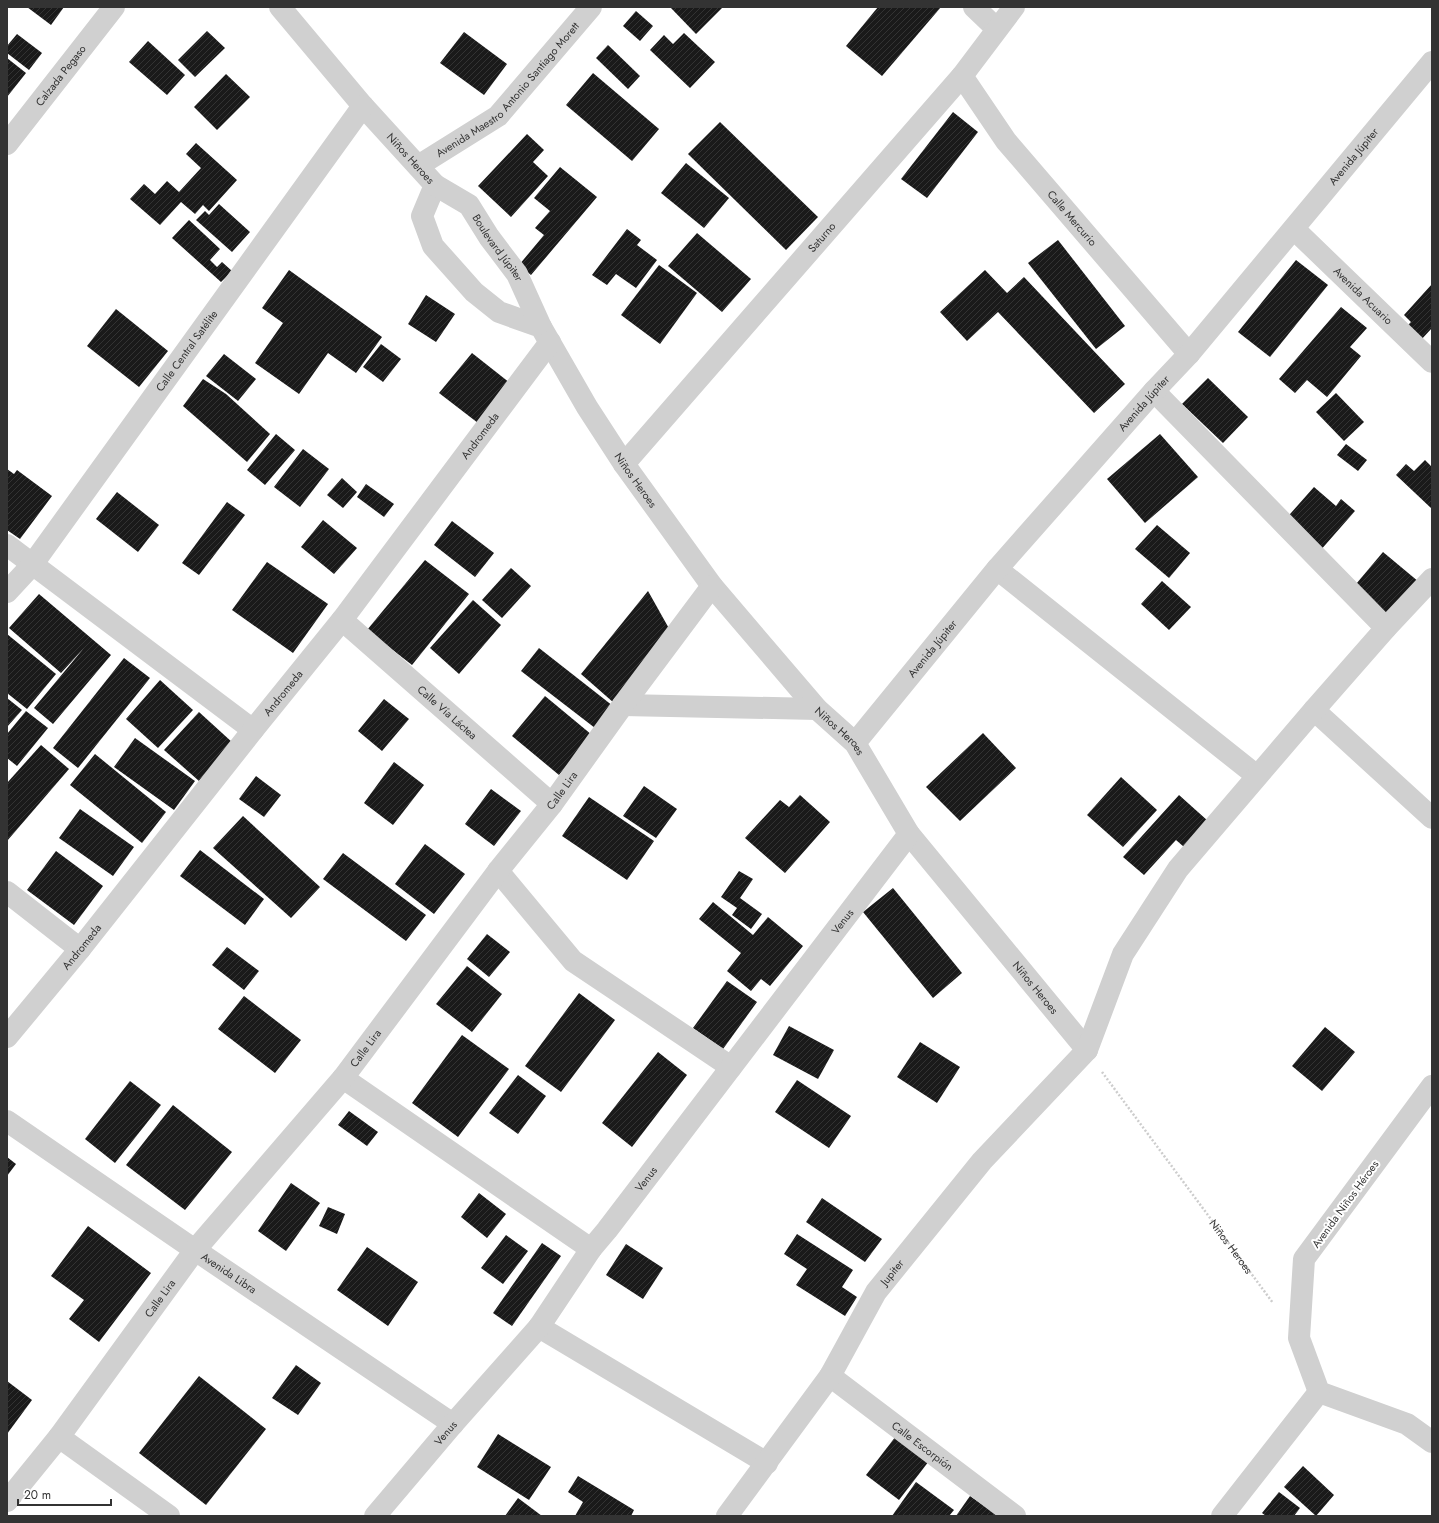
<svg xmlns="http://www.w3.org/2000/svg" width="1439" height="1523" viewBox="0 0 1439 1523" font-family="Jost,sans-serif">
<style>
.building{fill:url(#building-hatch)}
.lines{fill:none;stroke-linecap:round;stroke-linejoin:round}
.path{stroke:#cdcdcd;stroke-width:2.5;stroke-dasharray:2 2;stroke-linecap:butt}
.minor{stroke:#d0d0d0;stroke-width:22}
.labels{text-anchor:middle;stroke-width:4;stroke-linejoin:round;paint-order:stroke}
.street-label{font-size:11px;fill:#333;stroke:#fff}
</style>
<defs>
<pattern id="building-hatch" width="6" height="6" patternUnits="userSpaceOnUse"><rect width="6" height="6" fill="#1a1a1a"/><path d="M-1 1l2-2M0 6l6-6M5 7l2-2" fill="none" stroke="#333"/></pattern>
</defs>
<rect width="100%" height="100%" fill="#fff"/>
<!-- building -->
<g class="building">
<polygon points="27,7 64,7 51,25"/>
<polygon points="670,7 723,7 696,34"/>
<polygon points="878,7 941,7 882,76 846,46"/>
<polygon points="636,11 653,26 640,41 623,26"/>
<polygon points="207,31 225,48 195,77 178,60"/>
<polygon points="464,32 507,64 484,95 440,63"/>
<polygon points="684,33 715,62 690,88 650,50 664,35 673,44"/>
<polygon points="17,34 42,53 29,70 7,53 7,46"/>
<polygon points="148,41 185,75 167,95 129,62"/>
<polygon points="608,45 640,76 628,89 596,58"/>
<polygon points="7,58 26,73 7,97"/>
<polygon points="593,73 659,129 632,161 566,105"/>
<polygon points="226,74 250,97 217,130 194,107"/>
<polygon points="953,112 978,132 927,198 901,179"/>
<polygon points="720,122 818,217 786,250 688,154"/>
<polygon points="527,134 544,150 533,162 548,176 511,217 478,186"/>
<polygon points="196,143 237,180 209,211 203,205 195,214 181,202 160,225 130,199 144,184 155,194 167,181 179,192 201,168 186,154"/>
<polygon points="686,163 729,198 704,228 661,193"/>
<polygon points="560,167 597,197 531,275 519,265 544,235 535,228 550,211 534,198"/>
<polygon points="219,204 250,232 232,252 196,220 205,211 209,215"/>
<polygon points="189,220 220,249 210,260 217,267 222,262 232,271 221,282 172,238"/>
<polygon points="627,229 641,240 637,245 657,260 636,288 616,274 607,285 592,275"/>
<polygon points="697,233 751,279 722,312 668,266"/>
<polygon points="1058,240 1125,326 1096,349 1028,263"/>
<polygon points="1296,260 1328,285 1270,357 1238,332"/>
<polygon points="659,265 697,293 660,344 621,315"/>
<polygon points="289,270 382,337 356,373 328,353 299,394 255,363 283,323 262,308"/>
<polygon points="985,270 1007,293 1024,277 1125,384 1094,413 998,312 967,341 940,312"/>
<polygon points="1432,284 1432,328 1420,341 1406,327 1411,322 1404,315"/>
<polygon points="426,295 455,314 436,342 408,324"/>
<polygon points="1341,307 1367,328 1350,347 1361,356 1327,397 1307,380 1295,393 1279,379"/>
<polygon points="116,309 168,351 139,387 87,346"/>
<polygon points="381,344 401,359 383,382 363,367"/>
<polygon points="472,353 510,383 478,423 439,393"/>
<polygon points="224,354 256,379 238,401 206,376"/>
<polygon points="1208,378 1248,417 1223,443 1182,404"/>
<polygon points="203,379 226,394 270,434 247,462 183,406"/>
<polygon points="1336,393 1364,422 1344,441 1316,412"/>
<polygon points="276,434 295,450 265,485 247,470"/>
<polygon points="1160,434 1198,477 1145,523 1107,479"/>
<polygon points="1346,444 1367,460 1358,471 1337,455"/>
<polygon points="303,449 329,469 300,507 274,487"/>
<polygon points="1425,460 1432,467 1432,509 1396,475 1406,464 1414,471"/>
<polygon points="7,469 14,474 17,470 52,496 20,539 7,530"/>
<polygon points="342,478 357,492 343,508 327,495"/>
<polygon points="366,484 394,504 384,517 357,497"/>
<polygon points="1314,487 1336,506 1341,499 1355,511 1319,552 1283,522"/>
<polygon points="117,492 159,525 138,552 96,519"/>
<polygon points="227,502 245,515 199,575 182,563"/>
<polygon points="323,520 357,548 334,574 301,547"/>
<polygon points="452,521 494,553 475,577 434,545"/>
<polygon points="1157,525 1190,553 1169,578 1135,549"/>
<polygon points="1383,552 1419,582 1387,620 1351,590"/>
<polygon points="425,560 469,594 412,665 367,630"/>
<polygon points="267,562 328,604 293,653 232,610"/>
<polygon points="511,568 531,586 502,618 482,600"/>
<polygon points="1162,581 1191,607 1169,630 1141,604"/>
<polygon points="648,591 671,632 614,703 581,674"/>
<polygon points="39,594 111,655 53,724 34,708 84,648 61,673 9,628"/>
<polygon points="473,600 501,625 459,674 430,648"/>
<polygon points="7,634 56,674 27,709 7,693"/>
<polygon points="539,648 613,706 595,728 521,671"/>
<polygon points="124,658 150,678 78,768 53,748"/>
<polygon points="160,680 193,710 158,748 126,719"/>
<polygon points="545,696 592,735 559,775 512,736"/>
<polygon points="7,698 22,710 7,727"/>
<polygon points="384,699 409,719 382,751 358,731"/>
<polygon points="26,711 48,728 17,766 7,758 7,734"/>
<polygon points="199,712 233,743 199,781 164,750"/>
<polygon points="983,733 1016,768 960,821 926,787"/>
<polygon points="135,738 195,781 174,810 114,767"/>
<polygon points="41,745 69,769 7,841 7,783"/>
<polygon points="95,754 166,812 142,843 70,785"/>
<polygon points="394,762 424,785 393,825 364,803"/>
<polygon points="256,776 281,795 264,817 239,799"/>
<polygon points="1121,777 1157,810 1123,847 1087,815"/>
<polygon points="644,786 677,809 656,838 623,816"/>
<polygon points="491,789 521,811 494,846 465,824"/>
<polygon points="800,795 830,822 785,873 745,838 780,800 789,807"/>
<polygon points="1179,795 1208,821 1184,847 1176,840 1144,875 1123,857"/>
<polygon points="589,797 654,841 627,880 562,836"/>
<polygon points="80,809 134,847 113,876 59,838"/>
<polygon points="243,816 320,887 291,918 213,848"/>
<polygon points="425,844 465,874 434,914 395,884"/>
<polygon points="200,850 264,899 245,925 180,876"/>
<polygon points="56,851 103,886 74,925 27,890"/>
<polygon points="343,853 426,915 406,941 323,879"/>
<polygon points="739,871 753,879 740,898 762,914 751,929 732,915 737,908 721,897"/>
<polygon points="893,888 962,973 933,998 863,912"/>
<polygon points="713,902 753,935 768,917 803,946 770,986 761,979 751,991 727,971 741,953 699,919"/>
<polygon points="487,934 510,952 489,977 467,959"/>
<polygon points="227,947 259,971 244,990 212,965"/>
<polygon points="467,966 502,994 472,1032 436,1004"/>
<polygon points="727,981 757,1002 723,1049 693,1028"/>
<polygon points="579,993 615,1020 561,1092 525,1066"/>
<polygon points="244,996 301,1040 275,1073 218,1029"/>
<polygon points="789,1026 834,1050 818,1079 773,1055"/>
<polygon points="1325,1027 1355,1052 1322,1091 1292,1066"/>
<polygon points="462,1035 509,1069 458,1137 412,1103"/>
<polygon points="920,1042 960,1067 937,1103 897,1077"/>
<polygon points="658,1052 687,1075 632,1147 602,1123"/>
<polygon points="518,1075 546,1096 518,1134 489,1113"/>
<polygon points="797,1080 851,1116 829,1148 775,1112"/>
<polygon points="130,1081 161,1105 115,1163 85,1139"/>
<polygon points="173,1105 232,1152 185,1210 126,1165"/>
<polygon points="349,1111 378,1132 367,1146 338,1125"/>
<polygon points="7,1157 16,1164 7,1176"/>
<polygon points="291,1183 320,1203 286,1251 258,1231"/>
<polygon points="479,1193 506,1214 487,1238 461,1217"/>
<polygon points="822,1198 882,1239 865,1262 806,1222"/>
<polygon points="328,1207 345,1214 337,1234 319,1226"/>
<polygon points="88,1226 151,1273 99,1342 69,1319 84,1300 51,1276"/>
<polygon points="797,1234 853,1270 842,1287 857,1297 845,1316 796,1285 807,1269 784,1254"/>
<polygon points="506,1235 528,1251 503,1284 481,1268"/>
<polygon points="542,1243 561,1256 512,1326 493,1313"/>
<polygon points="626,1244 663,1268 643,1299 606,1275"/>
<polygon points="367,1247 418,1282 388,1326 337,1290"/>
<polygon points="296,1365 321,1383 298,1415 272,1398"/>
<polygon points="199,1376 266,1429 206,1505 139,1453"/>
<polygon points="7,1381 32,1400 7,1434"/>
<polygon points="498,1434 551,1467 529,1500 477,1467"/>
<polygon points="896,1436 929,1461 899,1500 866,1475"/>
<polygon points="1303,1466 1334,1495 1316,1516 1284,1487"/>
<polygon points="578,1476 634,1510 631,1516 575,1516 583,1502 568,1492"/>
<polygon points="916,1482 954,1510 949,1516 892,1516"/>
<polygon points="1279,1492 1300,1508 1294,1516 1266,1516 1262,1513"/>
<polygon points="970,1496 999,1516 956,1516"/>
<polygon points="518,1498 542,1516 505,1516"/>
</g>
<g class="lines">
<!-- path -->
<path class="path" id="s1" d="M1102 1072 1273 1303"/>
<!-- minor -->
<g class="minor">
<path id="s2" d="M280 7 363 106 435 185 422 216 433 246 474 292 499 312 541 327 587 407 624 464 712 586 817 709 855 743 909 834 1087 1050"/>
<polyline points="974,7 997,29"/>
<path id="s3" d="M962 76 1006 141 1189 354"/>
<path id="s4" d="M7 144 114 7"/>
<path id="s5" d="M418 166 498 116 591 7"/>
<path id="s6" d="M435 185 469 205 489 237 517 274 541 327"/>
<path id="s7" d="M1294 229 1432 362"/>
<polyline points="1154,391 1386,628"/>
<path id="s8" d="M624 464 962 76 1014 7"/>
<polyline points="7,545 253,730"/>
<polyline points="997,569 1257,776"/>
<path id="s9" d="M7 592 32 565 363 106"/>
<path id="s10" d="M342 620 552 804"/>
<polyline points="623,705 817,709"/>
<polyline points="1314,710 1432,818"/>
<path id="s11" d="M855 743 997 569 1154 391 1189 354 1432 62"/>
<polyline points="498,871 573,961 731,1067"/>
<polyline points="7,892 80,949"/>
<path id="s12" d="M7 1037 80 949 253 730 342 620 550 342"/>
<polyline points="343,1078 591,1249"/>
<polyline points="1432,1086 1304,1259 1299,1338 1319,1392 1407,1424 1432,1442"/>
<path id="s13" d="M7 1121 195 1250 453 1424"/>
<polyline points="539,1327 767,1463"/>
<path id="s14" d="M830 1376 1015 1516"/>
<polyline points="59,1437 169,1516"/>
<path id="s15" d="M7 1501 59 1437 195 1250 343 1078 498 871 552 804 623 705 712 586"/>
<path id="s16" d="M375 1516 453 1424 539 1327 591 1249 607 1230 909 834"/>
<path id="s17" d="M727 1516 830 1376 876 1292 982 1161 1087 1050 1123 954 1178 869 1314 710 1386 628 1432 579"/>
<polyline points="1222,1516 1319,1392"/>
</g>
</g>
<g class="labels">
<!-- street labels -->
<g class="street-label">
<text dy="4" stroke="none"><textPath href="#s4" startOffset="87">Calzada Pegaso</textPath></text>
<text dy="4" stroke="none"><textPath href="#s5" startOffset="119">Avenida Maestro Antonio Santiago Morett</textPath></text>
<text dy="4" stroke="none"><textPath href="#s11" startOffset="770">Avenida Júpiter</textPath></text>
<text dy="4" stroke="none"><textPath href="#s2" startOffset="200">Niños Heroes</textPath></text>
<text dy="4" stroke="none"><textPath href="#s3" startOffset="180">Calle Mercurio</textPath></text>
<text dy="4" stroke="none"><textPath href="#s8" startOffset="301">Saturno</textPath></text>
<text dy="4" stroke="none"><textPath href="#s6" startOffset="91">Boulevard Júpiter</textPath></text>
<text dy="4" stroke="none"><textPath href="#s7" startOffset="96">Avenida Acuario</textPath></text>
<text dy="4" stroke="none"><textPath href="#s9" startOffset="301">Calle Central Satélite</textPath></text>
<text dy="4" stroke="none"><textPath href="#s11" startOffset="446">Avenida Júpiter</textPath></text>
<text dy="4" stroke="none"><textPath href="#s12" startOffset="765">Andromeda</textPath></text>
<text dy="4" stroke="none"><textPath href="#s2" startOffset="620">Niños Heroes</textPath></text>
<text dy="4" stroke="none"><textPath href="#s11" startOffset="122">Avenida Júpiter</textPath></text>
<text dy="4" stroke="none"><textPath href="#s12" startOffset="441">Andromeda</textPath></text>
<text dy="4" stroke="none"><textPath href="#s10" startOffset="140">Calle Vía Láctea</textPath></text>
<text dy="4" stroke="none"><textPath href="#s2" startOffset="944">Niños Heroes</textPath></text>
<text dy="4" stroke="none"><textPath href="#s15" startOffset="902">Calle Lira</textPath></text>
<text dy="4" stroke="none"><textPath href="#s16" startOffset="757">Venus</textPath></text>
<text dy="4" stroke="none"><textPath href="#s12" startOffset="117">Andromeda</textPath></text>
<text dy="4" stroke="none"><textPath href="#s2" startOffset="1268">Niños Heroes</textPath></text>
<text dy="4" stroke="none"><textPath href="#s15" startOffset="578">Calle Lira</textPath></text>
<text dy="4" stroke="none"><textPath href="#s16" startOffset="433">Venus</textPath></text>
<text transform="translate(1345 1204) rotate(-54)" y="4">Avenida Niños Héroes</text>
<text dy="4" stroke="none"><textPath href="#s1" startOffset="217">Niños Heroes</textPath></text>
<text dy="4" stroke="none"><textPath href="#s17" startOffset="295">Jupiter</textPath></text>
<text dy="4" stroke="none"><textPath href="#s13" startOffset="269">Avenida Libra</textPath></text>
<text dy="4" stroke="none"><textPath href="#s15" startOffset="254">Calle Lira</textPath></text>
<text dy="4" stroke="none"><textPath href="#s16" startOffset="109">Venus</textPath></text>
<text dy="4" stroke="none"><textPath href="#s14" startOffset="116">Calle Escorpión</textPath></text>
</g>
</g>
<!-- border -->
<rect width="1439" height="1523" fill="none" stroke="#333333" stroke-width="16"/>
<!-- scale -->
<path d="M18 1499v6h93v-6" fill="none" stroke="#333333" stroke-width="2"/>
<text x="24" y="1499" font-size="12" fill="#333333" stroke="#ffffff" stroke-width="3" paint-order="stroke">20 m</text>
</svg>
